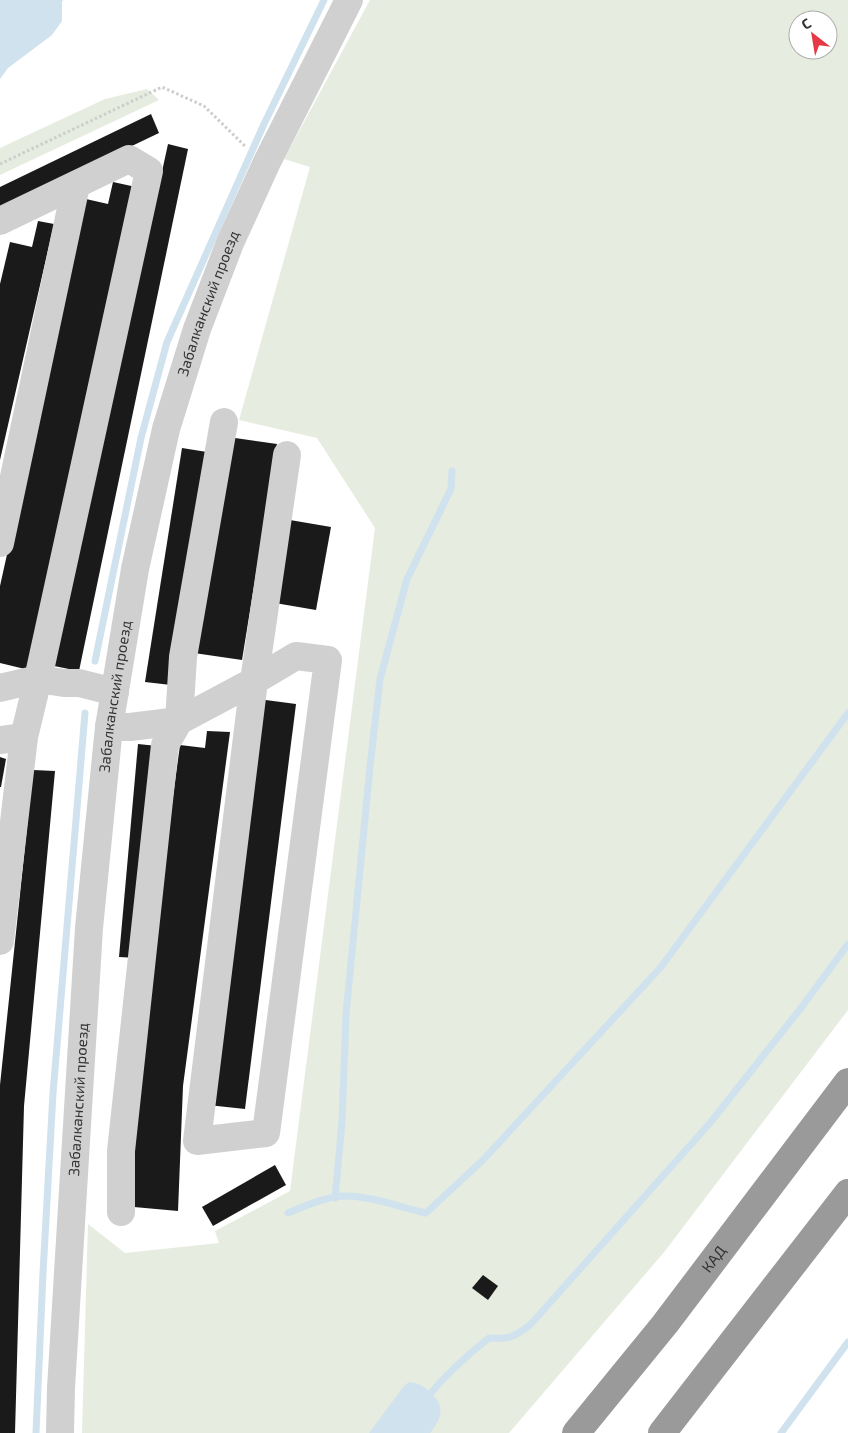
<svg xmlns="http://www.w3.org/2000/svg" width="848" height="1433" viewBox="0 0 848 1433" font-family="'Exo 2',sans-serif">
<style>
.green{fill:#e6ecdf;fill-rule:evenodd}
.water{fill:#cfe2ee}
.lines{fill:none;stroke-linecap:round;stroke-linejoin:round}
.stream{stroke:#cfe2ee;stroke-width:7}
.building{fill:#1a1a1a}
.path{stroke:#cdcdcd;stroke-width:3;stroke-dasharray:2.5 2.5;stroke-linecap:butt}
.minor{stroke:#d0d0d0;stroke-width:28}
.highway{stroke:#9a9a9a;stroke-width:28}
.labels{text-anchor:middle;stroke-width:5;stroke-linejoin:round;paint-order:stroke}
.street-label{font-size:15px;fill:#333;stroke:#fff}
</style>
<rect width="100%" height="100%" fill="#fff"/>
<!-- green -->
<g class="green">
<path d="M370 0H848V1010L665 1251 509 1433H82L88 1224 125 1253 219 1243 215 1231 290 1191 375 528 317 438 239 420 310 167 284 159ZM798 20H828V50H798Z"/>
<polygon points="147,89 159,100 0,175 0,148 105,99"/>
</g>
<!-- water -->
<g class="water">
<polygon points="0,0 63,0 62,2 62,21 52,35 8,68 0,79"/>
<path d="M409 1382C419 1383 423 1386 430 1392 446 1406 442 1418 430 1433H369L404 1386Z"/>
</g>
<g class="lines">
<!-- stream -->
<g class="stream">
<polyline points="95,661 141,438 167,342 264,124 324,0"/>
<polyline points="335,1198 342,1122 346,1014 370,767 380,679 407,579 451,489 452,471"/>
<path d="M288 1213C305 1206 325 1197 344 1196 372 1196 399 1207 426 1213L483 1160 661 967 848 713"/>
<path d="M425 1400C444 1376 466 1356 489 1338 510 1339 515 1337 531 1324L710 1123 801 1008 848 944"/>
<polyline points="36,1433 43,1273 53,1093 85,713"/>
<polyline points="781,1433 848,1342"/>
</g>
</g>
<!-- building -->
<g class="building">
<polygon points="151,114 159,133 0,209 0,187"/>
<polygon points="168,144 188,149 79,671 54,666"/>
<polygon points="113,182 136,187 29,670 0,663 0,586 86,199 108,204"/>
<polygon points="38,221 54,224 0,460 0,284 10,242 32,247"/>
<polygon points="228,437 277,444 242,660 194,653"/>
<polygon points="182,448 207,452 171,685 145,682"/>
<polygon points="290,520 331,527 316,610 275,603"/>
<polygon points="258,699 296,704 245,1109 208,1105"/>
<polygon points="207,731 230,732 183,1086 178,1211 134,1207 135,1079 180,745 205,748"/>
<polygon points="138,744 157,746 138,958 119,957"/>
<polygon points="0,757 6,759 1,787 0,787"/>
<polygon points="33,770 55,771 24,1106 15,1433 0,1433 0,1085"/>
<polygon points="275,1165 286,1185 213,1226 202,1207"/>
<polygon points="483,1275 498,1286 488,1300 472,1288"/>
</g>
<g class="lines">
<!-- path -->
<polyline class="path" points="0,164 162,87 204,106 246,147"/>
<!-- minor -->
<g class="minor">
<polyline points="0,221 129,159 149,171 38,679 0,688"/>
<polyline points="0,543 76,185"/>
<polyline points="109,727 130,727 179,721 254,681 296,656 328,660 266,1133 197,1141 254,681 287,455"/>
<polyline points="0,740 24,737"/>
<polyline points="0,941 24,737 38,679 64,683 79,683 115,692"/>
<polyline points="121,1212 121,1151 165,745 179,721 183,657 224,422"/>
<path id="s1" d="M60 1433 61 1388 89 928 109 727 135 569 166 429 197 329 230 243 267 162 349 0"/>
</g>
<!-- highway -->
<g class="highway">
<path id="s2" d="M576 1433 665 1324 848 1082"/>
<polyline points="662,1433 848,1193"/>
</g>
</g>
<g class="labels">
<!-- street labels -->
<g class="street-label">
<text dy="5" stroke="none"><textPath href="#s1" startOffset="1144">Забалканский проезд</textPath></text>
<text dy="5" stroke="none"><textPath href="#s1" startOffset="739">Забалканский проезд</textPath></text>
<text dy="5" stroke="none"><textPath href="#s1" startOffset="334">Забалканский проезд</textPath></text>
<text dy="5" stroke="none"><textPath href="#s2" startOffset="222">КАД</textPath></text>
</g>
</g>
<!-- north arrow -->
<g transform="translate(813 35) rotate(329)"><circle r="24" fill="#ffffff" stroke="#adadad"/>
<path d="M0-4L9 19L0 12L-9 19Z" fill="#e63946"/>
<text y="-8" font-size="14" font-weight="bold" text-anchor="middle" fill="#333333">С</text>
</g>
</svg>
